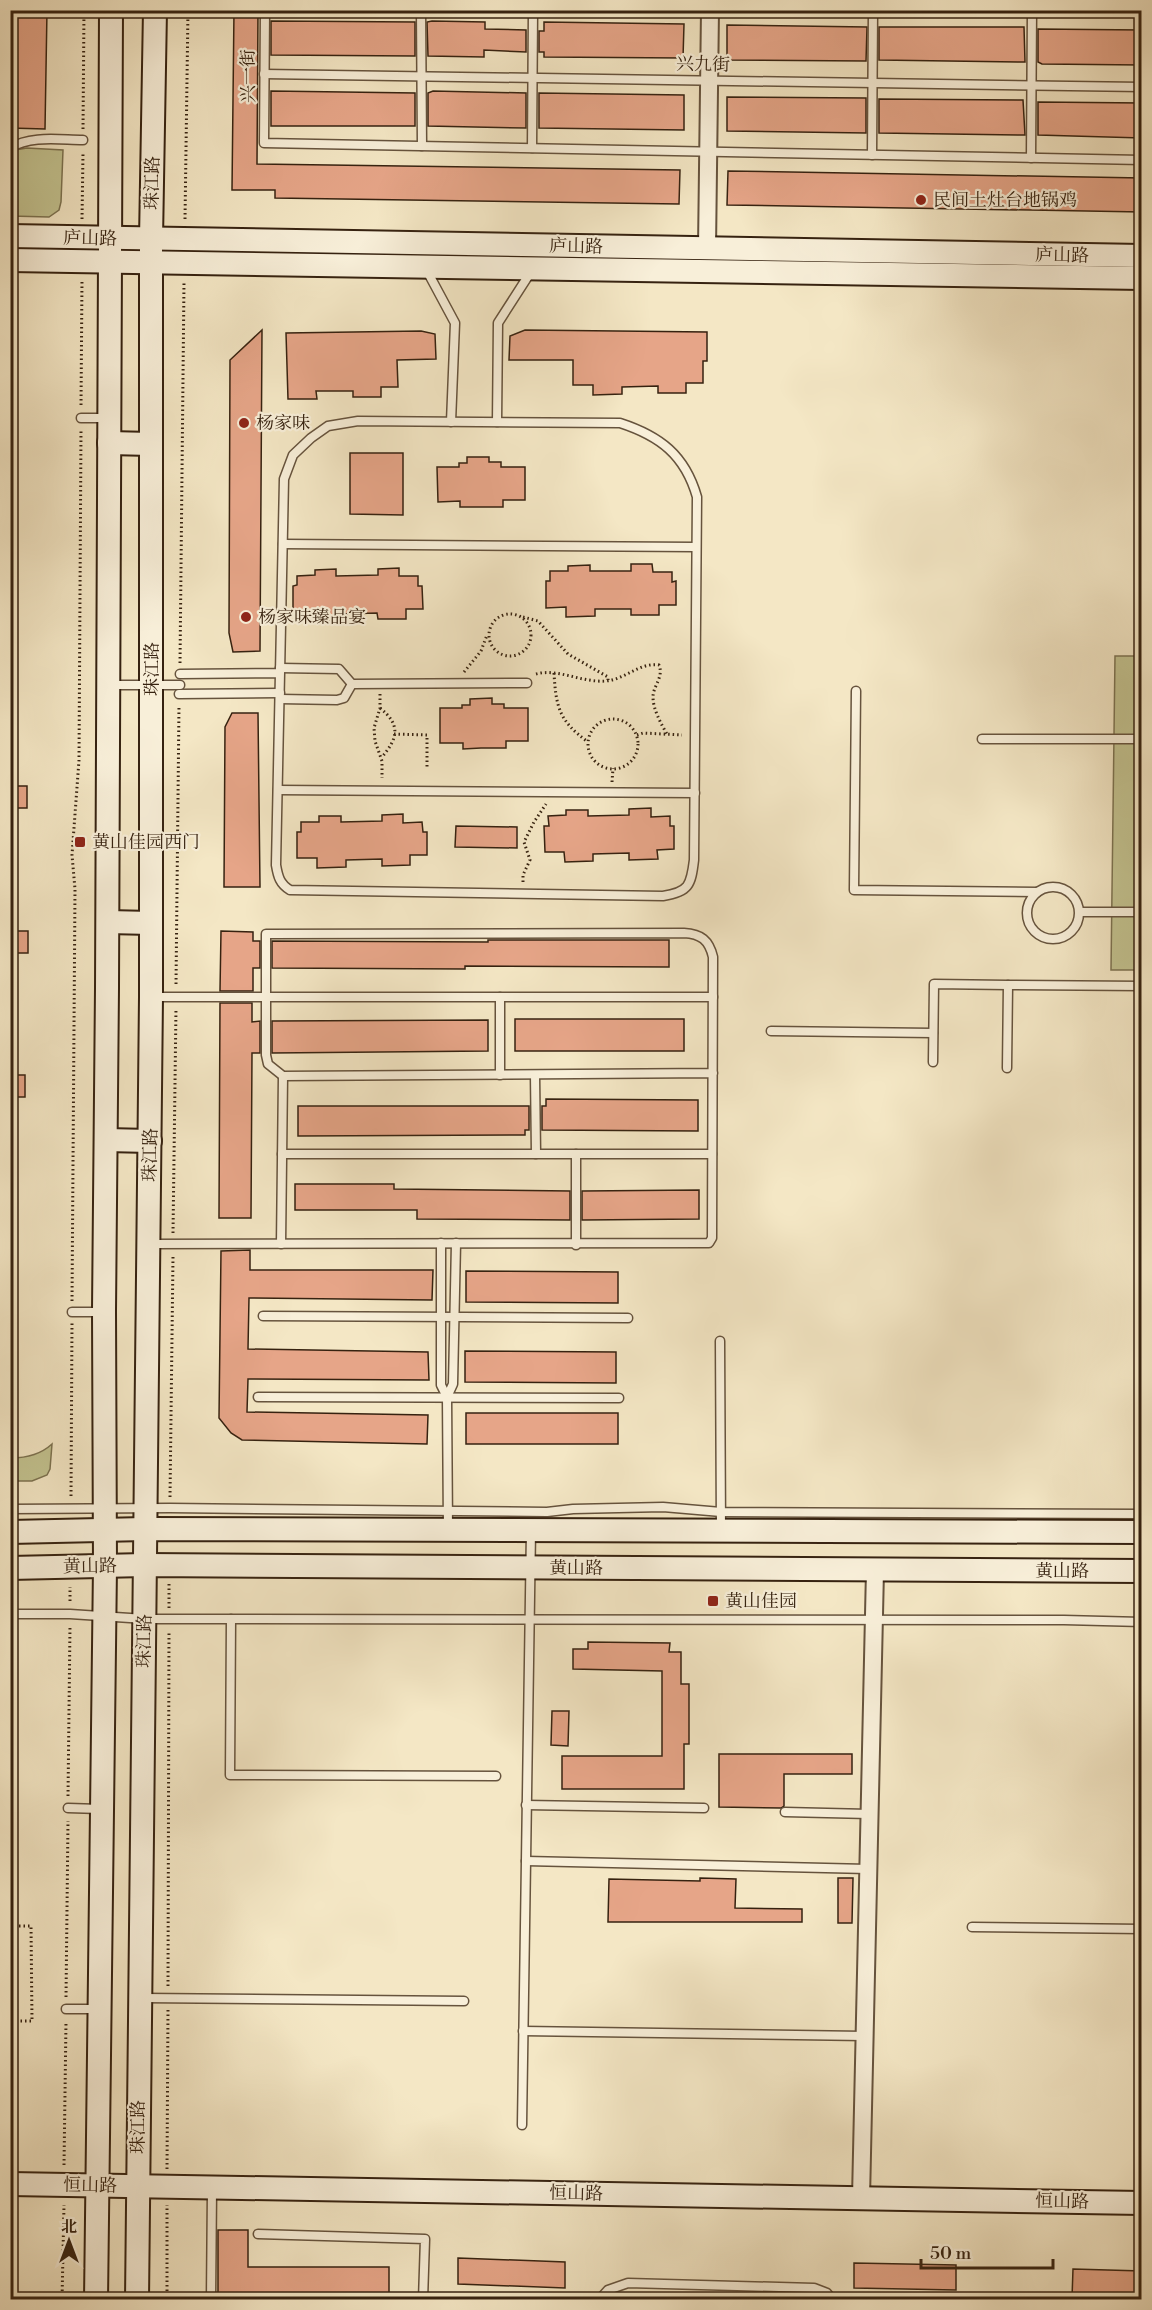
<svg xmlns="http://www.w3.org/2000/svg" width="1152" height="2310" viewBox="0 0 1152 2310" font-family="'Libre Bodoni','Noto Serif SC',serif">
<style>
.green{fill:#c3c390;stroke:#7c7250;stroke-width:1.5}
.building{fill:#e6a588;stroke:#362210;stroke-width:1.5}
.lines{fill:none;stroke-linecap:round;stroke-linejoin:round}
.lane-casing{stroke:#66533d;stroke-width:11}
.street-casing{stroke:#66533d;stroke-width:20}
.secondary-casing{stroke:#362210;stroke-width:26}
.path{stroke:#362210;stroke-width:3;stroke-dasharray:1.5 3;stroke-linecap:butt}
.lane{stroke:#f8efd9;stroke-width:8}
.street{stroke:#f8efd9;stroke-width:16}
.secondary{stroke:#f8efd9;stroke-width:22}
.poi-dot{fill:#8f2418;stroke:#f8efd9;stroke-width:2}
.labels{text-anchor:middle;stroke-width:4.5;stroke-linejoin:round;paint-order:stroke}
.street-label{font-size:18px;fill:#362210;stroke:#f8efd9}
.poi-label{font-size:18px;fill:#362210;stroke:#f8efd9;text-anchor:start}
</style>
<rect width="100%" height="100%" fill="#f4e7c5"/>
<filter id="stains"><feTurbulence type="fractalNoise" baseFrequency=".00333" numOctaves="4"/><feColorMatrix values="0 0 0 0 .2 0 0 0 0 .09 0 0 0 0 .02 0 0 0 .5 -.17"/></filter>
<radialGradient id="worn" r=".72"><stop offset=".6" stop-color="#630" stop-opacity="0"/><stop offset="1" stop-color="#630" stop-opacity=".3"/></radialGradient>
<!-- green -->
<g class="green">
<polygon points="27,148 63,150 61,202 59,210 49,217 11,216 11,154 15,150"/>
<polygon points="1115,656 1141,656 1141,970 1111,970"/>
<path d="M52 1444 50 1469 47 1475 32 1481H11V1458C26 1458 40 1455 52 1444Z"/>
</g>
<!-- building -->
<g class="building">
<polygon points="14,10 47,10 45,129 10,128 10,113 15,112 17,108 16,103 10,101"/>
<polygon points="234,10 258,10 257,164 680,170 679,204 275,198 275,190 232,190"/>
<polygon points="271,21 415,22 415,56 271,55"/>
<polygon points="432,21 485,22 485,29 526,30 526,52 484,50 484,57 428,56 427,22"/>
<polygon points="544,22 684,24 683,58 544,57 544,52 539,52 539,31 544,31"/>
<polygon points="727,25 867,27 866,61 727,60"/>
<polygon points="879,27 1024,27 1025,62 879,60"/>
<polygon points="1038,29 1142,30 1142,65 1042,64 1038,62"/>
<polygon points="271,91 415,93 415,126 271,126"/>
<polygon points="433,91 526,93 526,128 428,126 428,93"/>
<polygon points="539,93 684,95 684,130 539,128"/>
<polygon points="727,97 866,98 866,133 727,131"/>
<polygon points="879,99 1023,100 1025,135 879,133"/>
<polygon points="1038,102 1142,103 1142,138 1038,135"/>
<polygon points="728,171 1142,178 1142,212 727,205"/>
<polygon points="262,330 260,651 233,652 229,633 230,360"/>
<polygon points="525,330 707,332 707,361 703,361 703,383 686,383 686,393 658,393 658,386 622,387 622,394 593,395 593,385 573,385 573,360 509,360 510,336"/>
<polygon points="421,331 435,334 436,359 397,360 398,387 381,387 381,397 353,397 353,391 316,391 317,399 288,399 286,333"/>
<polygon points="350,453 403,453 403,515 350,514"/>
<polygon points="467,457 489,457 489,462 501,462 501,467 525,467 525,500 503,500 503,507 460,507 460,501 438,502 437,467 459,467 459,463 467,463"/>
<polygon points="631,564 652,564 653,572 672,572 672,582 676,581 676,605 659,605 659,615 631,615 631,609 595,609 595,616 566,617 566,607 546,608 546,581 550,581 550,571 568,571 568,566 590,565 590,571 631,571"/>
<polygon points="399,568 399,576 418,576 418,586 422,586 423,609 406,609 406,619 378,619 377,613 342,614 342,621 313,621 313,611 293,612 293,586 297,585 297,576 315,575 315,570 336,569 336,576 378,575 378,569"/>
<polygon points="492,698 492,704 504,704 504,708 528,708 528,741 506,741 506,748 481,748 463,749 463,743 440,743 440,708 462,708 462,705 470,705 470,699"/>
<polygon points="232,713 258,713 260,887 224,887 225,727"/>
<rect x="10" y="786" width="17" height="22"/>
<polygon points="651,808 651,817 670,816 670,826 674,826 674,849 657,850 658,859 629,860 629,853 593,854 593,861 565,862 564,852 545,852 544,826 549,826 548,816 566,815 566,810 588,810 588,816 629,815 629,809"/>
<polygon points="403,814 403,823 422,822 423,832 427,832 427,855 410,855 410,865 382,866 382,859 346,860 346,867 317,868 317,858 297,858 297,832 301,832 301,822 319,822 319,816 341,816 341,822 382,821 382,815"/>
<polygon points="456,826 517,827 517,848 455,847"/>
<rect x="10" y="931" width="18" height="22"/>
<polygon points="221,931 253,932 253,941 260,941 260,968 253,968 253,991 220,991"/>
<polygon points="488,940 669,940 669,967 465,966 465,969 272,968 272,941 488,942"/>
<polygon points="220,1003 252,1003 252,1022 260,1021 260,1053 252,1053 251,1218 219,1218"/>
<rect x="515" y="1019" width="169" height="32"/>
<polygon points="488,1020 488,1051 272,1053 272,1021"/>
<rect x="10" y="1075" width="15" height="22"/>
<polygon points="546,1099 698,1100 698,1131 542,1130 542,1106 546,1106"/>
<polygon points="298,1106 529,1106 529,1130 525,1130 525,1135 298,1136"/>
<polygon points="295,1184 394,1184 394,1189 570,1191 570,1220 417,1219 417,1210 295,1210"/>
<polygon points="699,1190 699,1219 582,1220 582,1191"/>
<polygon points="250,1250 250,1270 433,1270 432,1300 249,1298 248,1349 428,1352 429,1380 248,1379 247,1412 428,1415 427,1444 242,1440 231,1433 219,1418 221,1251"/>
<polygon points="466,1271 618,1272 618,1303 466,1302"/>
<polygon points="465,1351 616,1352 616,1383 465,1382"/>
<rect x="466" y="1413" width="152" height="31"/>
<polygon points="588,1642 670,1643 669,1652 681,1652 681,1684 689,1684 689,1744 684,1744 684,1789 562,1789 562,1756 662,1756 662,1671 573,1669 573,1649 588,1649"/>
<polygon points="552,1711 569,1711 568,1746 551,1745"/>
<polygon points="719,1754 852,1754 852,1774 784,1774 784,1806 781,1808 719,1807"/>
<polygon points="700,1878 736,1879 735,1908 802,1909 802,1922 608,1922 609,1879 700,1881"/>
<polygon points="838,1878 853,1878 852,1923 838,1923"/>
<polygon points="218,2230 248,2230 248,2267 389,2267 389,2297 247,2296 247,2300 218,2300"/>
<polygon points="458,2258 565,2262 565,2288 458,2284"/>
<polygon points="854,2263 956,2265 956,2290 854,2288"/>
<polygon points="1073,2269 1142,2271 1142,2300 1072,2298"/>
</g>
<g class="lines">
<!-- lane casing -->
<g class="lane-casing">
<g id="lane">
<polyline points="265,10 264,143 1142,160"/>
<polyline points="421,10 422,146"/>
<polyline points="939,10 1142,12"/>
<polyline points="264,74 1142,87"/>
<polyline points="10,107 11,107"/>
<path d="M10 148C31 135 60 140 83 140"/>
<polyline points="532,148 533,10"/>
<polyline points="872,155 873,10"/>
<polyline points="1031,158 1032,10"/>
<polyline points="426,269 455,323 451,422"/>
<polyline points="81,418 108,418"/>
<polyline points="497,422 498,323 532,270"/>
<polyline points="283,544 696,547"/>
<polyline points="280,668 339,669 352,684 527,683"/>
<path d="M180 674 280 673 284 479 293 455 311 438 328 426 358 421 620 423C660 436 685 455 697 497L694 860C691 885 689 892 663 896L290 890C280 884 278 877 276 865L280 673"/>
<polyline points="109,685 180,685"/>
<polyline points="856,691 854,890 1037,892"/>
<polyline points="179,694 280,693"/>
<polyline points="280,699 337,700 344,698 352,684"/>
<polyline points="982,739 1142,739"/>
<polyline points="278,790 695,793"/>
<circle cx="1053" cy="913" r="26"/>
<polyline points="1080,912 1142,912"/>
<polyline points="151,997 713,997"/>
<polyline points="500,997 500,1075"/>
<polyline points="771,1031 933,1033"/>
<polyline points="933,1062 934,984 1008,985"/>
<polyline points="1007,1068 1008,985 1142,986"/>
<polyline points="535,1075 536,1154"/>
<polyline points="282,1154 712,1154"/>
<polyline points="576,1154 576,1245"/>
<polyline points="441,1243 441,1385 447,1397 448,1529"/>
<path d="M149 1244 709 1243 712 1238C712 1144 713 1050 713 957 709 940 701 934 684 933L266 934V1055L268 1064 283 1076 713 1073"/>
<polyline points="281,1244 283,1076"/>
<polyline points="72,1312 103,1312"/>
<polyline points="263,1316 628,1318"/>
<polyline points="720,1341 721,1530"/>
<polyline points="258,1397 619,1398"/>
<polyline points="447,1397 453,1384 456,1243"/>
<polyline points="10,1509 170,1508 547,1512 573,1509 663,1507 721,1512 1142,1514"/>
<polyline points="10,1614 70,1614 145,1619 1064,1620 1142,1622"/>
<polyline points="231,1619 230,1775 496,1776"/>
<polyline points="526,1805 704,1808"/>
<polyline points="68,1808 100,1809"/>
<polyline points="785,1812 869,1814"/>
<polyline points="526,1861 868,1869"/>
<polyline points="972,1927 1142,1929"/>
<polyline points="143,1998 464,2001"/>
<polyline points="66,2009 98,2009"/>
<polyline points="523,2031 864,2036"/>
<polyline points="522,2125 531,1530"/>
<polyline points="258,2234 425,2239 423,2300"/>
<polyline points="211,2300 212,2189"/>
<polyline points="599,2300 608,2290 628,2283 814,2288 827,2293 833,2300"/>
</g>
</g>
<!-- street casing -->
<g class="street-casing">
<g id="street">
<polyline points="707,248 710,10"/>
<polyline points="861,2198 875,1570"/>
</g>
</g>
<!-- secondary casing -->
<g class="secondary-casing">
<g id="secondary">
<polyline points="10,236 1142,256"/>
<polyline points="10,260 1142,278"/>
<polyline points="109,443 151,444"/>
<polyline points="108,922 151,923"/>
<polyline points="106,1140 150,1141"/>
<polyline points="10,1532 145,1529 1142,1532"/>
<polyline points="10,1568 145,1565 1142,1571"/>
<polyline points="10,2184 1142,2203"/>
<polyline points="96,2300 105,1566 104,1311 107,988 111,10"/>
<polyline points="137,2300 151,997 151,239 155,10"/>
</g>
</g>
<!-- path -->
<g class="path">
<polyline points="83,129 84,10"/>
<polyline points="82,219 83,153"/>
<polyline points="185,219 188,10"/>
<polyline points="81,405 82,279"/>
<circle cx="510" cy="635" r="21"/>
<polyline points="523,617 538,621 568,654 608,677 608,680"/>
<polyline points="180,663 184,282"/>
<polyline points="464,672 481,651 487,635"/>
<path d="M554 673C556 707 559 721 588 742"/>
<path d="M536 674C558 668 582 683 606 681 626 679 640 662 659 665 664 677 653 686 653 697 653 709 661 724 667 734"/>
<polyline points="380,694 380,708 374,728 375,741 382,761 382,778"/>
<path d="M380 708C401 725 398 738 382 757"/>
<circle cx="613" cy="744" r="25"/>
<polyline points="394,734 427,735 427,769"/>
<polyline points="637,735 643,733 682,735"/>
<polyline points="612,782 613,768"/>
<polyline points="523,882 523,875 530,860 524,842 534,822 546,804"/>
<polyline points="176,984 179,705"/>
<polyline points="173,1233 176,1008"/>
<polyline points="72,1301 75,889 72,855 79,760 81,429"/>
<polyline points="71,1496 72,1323"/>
<polyline points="170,1497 173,1257"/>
<polyline points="70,1601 70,1587"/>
<polyline points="169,1608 169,1584"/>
<polyline points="68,1796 70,1626"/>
<polyline points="10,1926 31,1926 32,2021 10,2021"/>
<polyline points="168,1986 169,1632"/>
<polyline points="66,1997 68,1821"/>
<polyline points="64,2165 66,2022"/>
<polyline points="167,2169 168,2010"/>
<polyline points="62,2300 64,2205"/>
<polyline points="167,2300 167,2205"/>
</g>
<!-- lane -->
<use href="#lane" class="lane"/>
<!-- street -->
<use href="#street" class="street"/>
<!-- secondary -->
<use href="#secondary" class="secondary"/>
</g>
<!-- markers -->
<g class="poi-dot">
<circle cx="921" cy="200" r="6"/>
<circle cx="244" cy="423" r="6"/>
<circle cx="246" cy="617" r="6"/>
<rect x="74" y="836" width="12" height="12" rx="3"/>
<rect x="707" y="1595" width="12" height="12" rx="3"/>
</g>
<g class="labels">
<!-- street labels -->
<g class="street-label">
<text transform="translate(703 64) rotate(1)" y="6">兴九街</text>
<text transform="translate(248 76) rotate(-90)" y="6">兴一街</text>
<text transform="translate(152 183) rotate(-89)" y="6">珠江路</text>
<text transform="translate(90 238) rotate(1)" y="6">庐山路</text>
<text transform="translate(576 246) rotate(1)" y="6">庐山路</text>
<text transform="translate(1062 255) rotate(1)" y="6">庐山路</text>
<text transform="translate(152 669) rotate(-90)" y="6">珠江路</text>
<text transform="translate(150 1155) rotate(-89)" y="6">珠江路</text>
<text transform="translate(90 1566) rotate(-1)" y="6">黄山路</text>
<text x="576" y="1574">黄山路</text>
<text x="1062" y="1577">黄山路</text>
<text transform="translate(144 1641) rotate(-89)" y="6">珠江路</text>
<text transform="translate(138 2127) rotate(-90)" y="6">珠江路</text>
<text transform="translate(90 2185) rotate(1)" y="6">恒山路</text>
<text transform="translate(576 2193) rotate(1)" y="6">恒山路</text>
<text transform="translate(1062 2201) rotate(1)" y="6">恒山路</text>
</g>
<!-- poi labels -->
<g class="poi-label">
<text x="933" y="206">民间土灶台地锅鸡</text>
<text x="256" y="429">杨家味</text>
<text x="258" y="623">杨家味臻品宴</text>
<text x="92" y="848">黄山佳园西门</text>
<text x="725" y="1607">黄山佳园</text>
</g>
</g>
<!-- margin -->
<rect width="1152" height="2310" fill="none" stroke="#f4e7c5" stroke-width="36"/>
<rect x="12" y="12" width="1128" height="2286" fill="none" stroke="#362210" stroke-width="3"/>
<rect x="18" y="18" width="1116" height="2274" fill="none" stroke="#362210" stroke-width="1.5"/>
<!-- north arrow -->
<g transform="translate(69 2241)" stroke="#f8efd9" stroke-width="4.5" paint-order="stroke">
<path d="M0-4.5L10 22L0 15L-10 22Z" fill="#362210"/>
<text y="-9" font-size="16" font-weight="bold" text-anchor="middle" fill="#362210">北</text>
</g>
<!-- scale -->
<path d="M921 2259v9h132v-9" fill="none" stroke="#362210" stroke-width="3"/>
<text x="930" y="2259" font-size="18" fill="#362210" stroke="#f8efd9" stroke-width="4.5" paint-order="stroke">50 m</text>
<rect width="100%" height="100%" filter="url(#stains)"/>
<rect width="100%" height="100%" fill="url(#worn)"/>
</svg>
